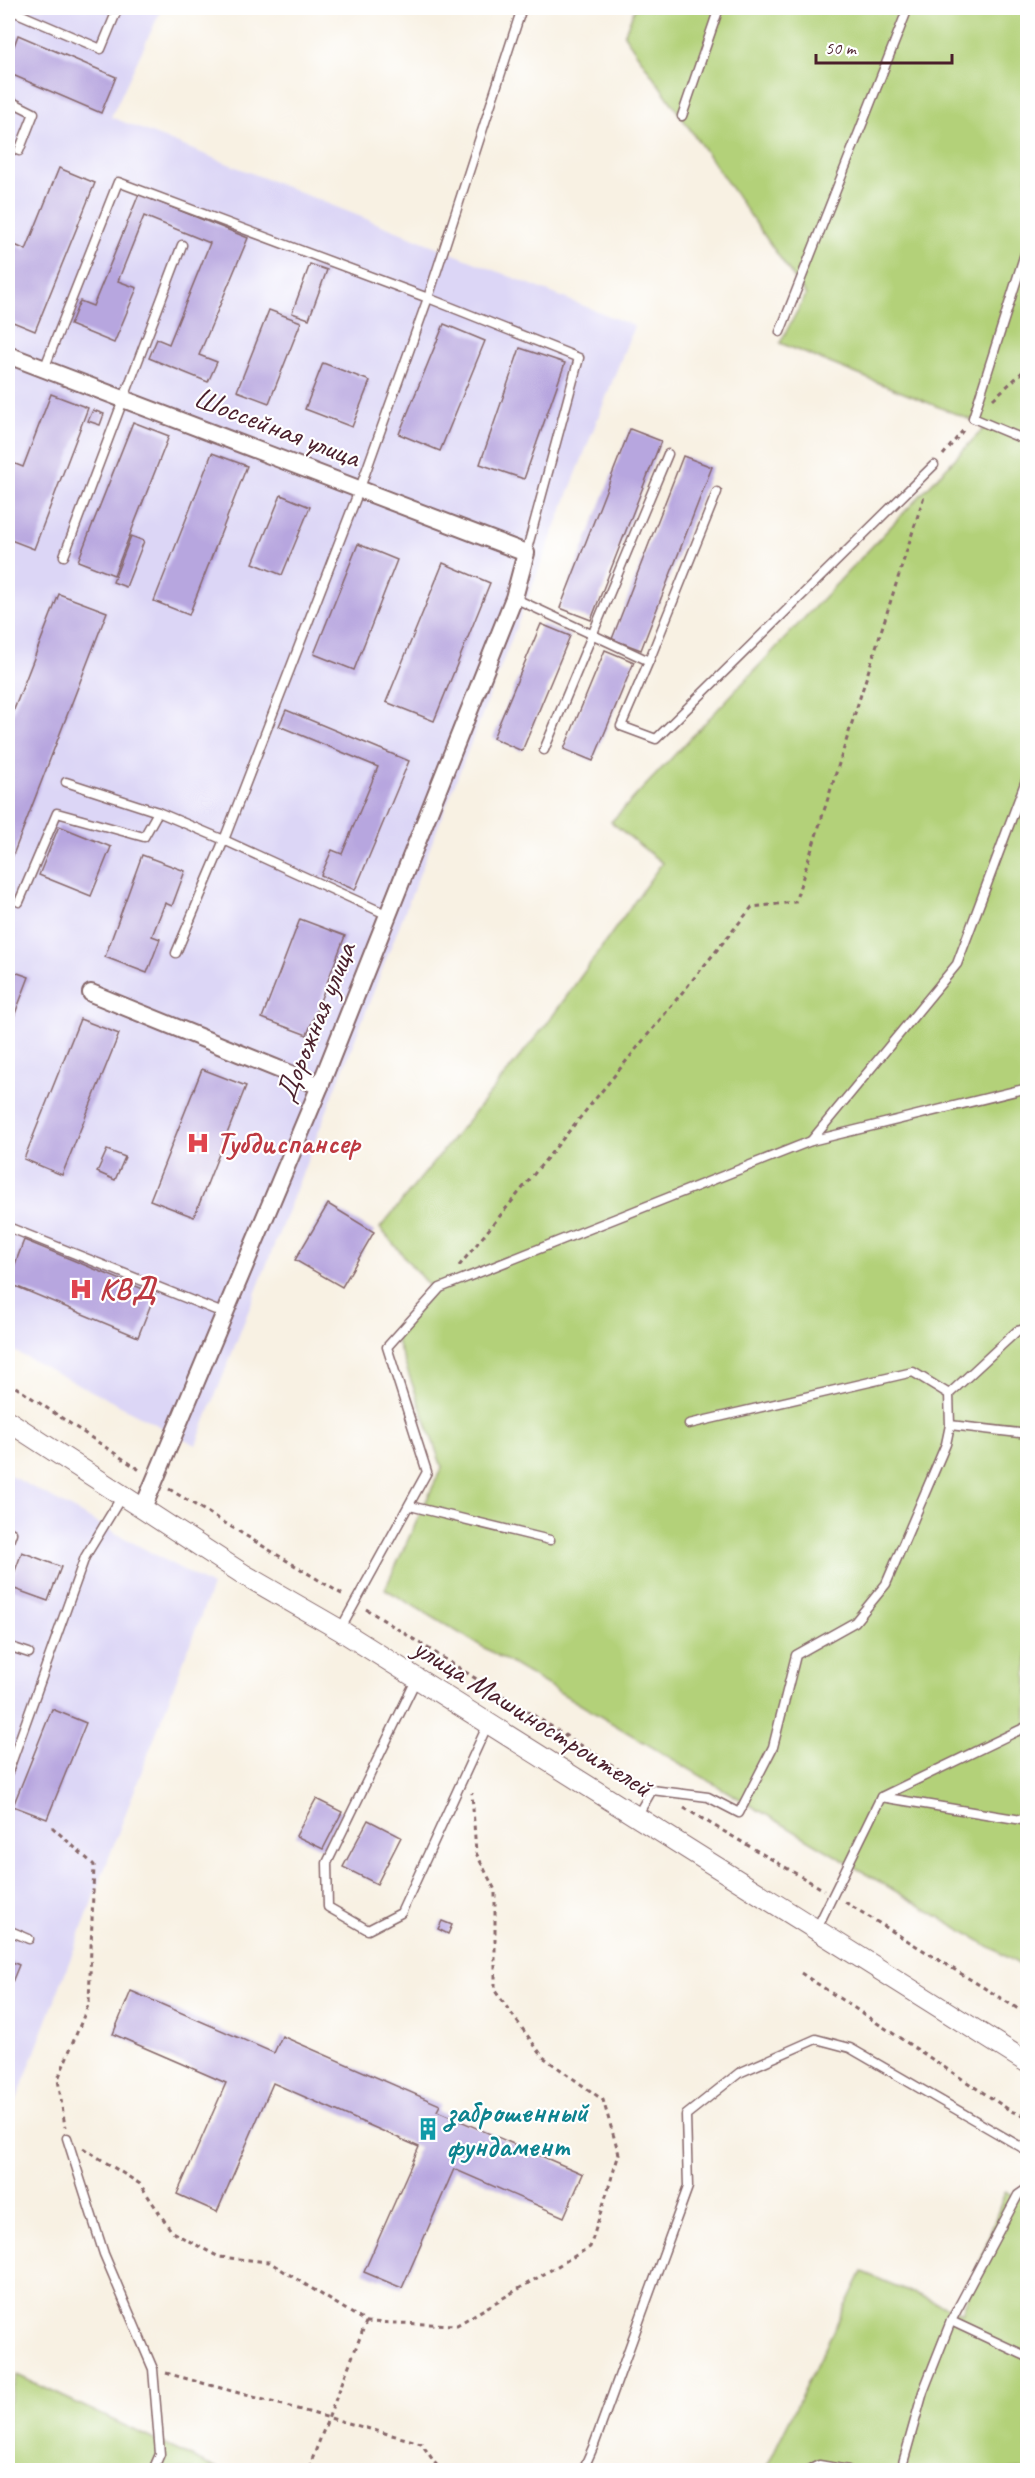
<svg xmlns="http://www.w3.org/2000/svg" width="1035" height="2478" viewBox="0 0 1035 2478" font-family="Caveat,sans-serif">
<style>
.built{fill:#dcd6f6}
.green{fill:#b3d179;stroke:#7e7852;stroke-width:1.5}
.building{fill:#b7a6df}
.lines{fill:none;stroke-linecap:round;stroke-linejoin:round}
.service-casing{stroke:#87686b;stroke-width:11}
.minor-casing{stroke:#87686b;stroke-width:20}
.tertiary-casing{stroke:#87686b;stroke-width:22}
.path{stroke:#87686b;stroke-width:3;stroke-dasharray:4.5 4.5;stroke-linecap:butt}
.service{stroke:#fff;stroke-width:8}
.minor{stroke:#fff;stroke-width:16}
.tertiary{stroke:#fff;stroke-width:20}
.labels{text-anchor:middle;stroke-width:4.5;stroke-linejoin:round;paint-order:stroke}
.street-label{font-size:30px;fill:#4a1f2b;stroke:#fff}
.health-label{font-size:30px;font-weight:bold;fill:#be3a42;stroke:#fff;text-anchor:start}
.culture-label{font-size:30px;font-weight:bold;fill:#0d838f;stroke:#fff;text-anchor:start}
</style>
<rect width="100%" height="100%" fill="#fff"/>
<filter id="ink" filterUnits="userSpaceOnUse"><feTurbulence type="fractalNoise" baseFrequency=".0167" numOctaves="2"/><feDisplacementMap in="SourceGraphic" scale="12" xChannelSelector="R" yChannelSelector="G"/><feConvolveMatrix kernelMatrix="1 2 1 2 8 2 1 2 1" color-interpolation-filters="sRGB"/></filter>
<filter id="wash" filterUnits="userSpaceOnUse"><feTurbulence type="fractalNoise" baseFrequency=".008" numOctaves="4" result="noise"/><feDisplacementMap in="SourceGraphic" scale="24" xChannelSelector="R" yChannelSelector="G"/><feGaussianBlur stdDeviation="1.35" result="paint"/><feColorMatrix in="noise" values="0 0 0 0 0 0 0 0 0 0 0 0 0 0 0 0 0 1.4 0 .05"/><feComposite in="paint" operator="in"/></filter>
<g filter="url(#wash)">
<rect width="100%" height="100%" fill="#f8f1e3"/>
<!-- built -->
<g class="built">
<polygon points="8,8 162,8 111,117 634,326 196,1445 8,1348"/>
<polygon points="8,1474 212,1586 8,2123"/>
</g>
<!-- green -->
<g class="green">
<polygon points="635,8 1027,8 1027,1969 385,1589 442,1467 395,1336 433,1291 380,1228 549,1021 662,863 611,822 986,426 780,343 806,295 624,35"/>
<polygon points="1005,2192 1027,2200 1027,2470 765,2470 862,2272 962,2313"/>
<polygon points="17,2375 219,2470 8,2470 8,2405"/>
</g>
<g id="blocks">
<!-- building -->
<g class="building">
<polygon points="18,35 116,77 101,113 8,73 8,43 14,46"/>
<polygon points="59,168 95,183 35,331 8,320 8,242 26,250"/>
<polygon points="139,194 248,238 199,355 217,362 208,382 149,358 157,339 169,344 210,243 144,216 118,281 137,288 114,343 70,325 80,301 93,306"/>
<polygon points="310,264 327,270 309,319 292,313"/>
<polygon points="269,310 301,322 269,403 237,391"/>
<polygon points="444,324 485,341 440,451 399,434"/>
<polygon points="520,348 565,363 524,479 480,464"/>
<polygon points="323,363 370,381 352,427 305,409"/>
<polygon points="51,394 88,408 34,549 8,539 8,461 23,467"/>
<polygon points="93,410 104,414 100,425 88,421"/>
<polygon points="133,422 169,436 114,575 78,561"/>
<polygon points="630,429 661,441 591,620 560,608"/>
<polygon points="212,453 247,466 189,615 154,601"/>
<polygon points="683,456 712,467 641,650 612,639"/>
<polygon points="281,495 310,507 282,575 253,563"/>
<polygon points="131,536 144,541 126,587 113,582"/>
<polygon points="358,544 397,560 354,670 314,654"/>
<polygon points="443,563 490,583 434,721 386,702"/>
<polygon points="59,594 107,612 8,868 8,725"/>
<polygon points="541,624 570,636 522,751 493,738"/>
<polygon points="605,650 634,662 593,761 564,749"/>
<polygon points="286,710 409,761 355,890 321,875 332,850 342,854 378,767 279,726"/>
<polygon points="59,826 111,847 91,896 39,875"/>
<polygon points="142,855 185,871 172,906 165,903 152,936 160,939 147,973 105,957"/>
<polygon points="300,919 345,936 307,1035 262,1018"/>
<polygon points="12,971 29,977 8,1032 8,982"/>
<polygon points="80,1019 119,1034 62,1175 24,1159"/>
<polygon points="202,1069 246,1086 194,1217 150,1200"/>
<polygon points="107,1150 125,1157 115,1180 97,1172"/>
<polygon points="328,1204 374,1232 342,1287 295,1260"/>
<polygon points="24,1240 155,1294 138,1337 8,1283"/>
<polygon points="22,1552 61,1567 48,1601 9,1587"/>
<polygon points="52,1709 86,1723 47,1819 13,1806"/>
<polygon points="316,1799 342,1812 323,1849 296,1836"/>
<polygon points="368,1820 401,1837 377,1884 343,1867"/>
<polygon points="442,1921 452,1925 448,1934 438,1929"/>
<polygon points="8,1960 19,1965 8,1992"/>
<polygon points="131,1991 274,2053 282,2036 440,2105 437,2111 583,2174 564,2217 454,2169 402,2288 364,2272 419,2147 273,2083 217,2212 177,2194 226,2083 113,2034"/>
</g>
</g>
</g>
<g filter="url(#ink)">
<use href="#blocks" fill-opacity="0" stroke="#87686b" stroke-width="1.5"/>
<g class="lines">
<!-- service casing -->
<g class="service-casing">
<g id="service">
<polyline points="522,8 428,298 579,358 526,553"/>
<polyline points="8,9 101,49 118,8"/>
<polyline points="8,100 34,113 19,151"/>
<polyline points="682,116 719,8"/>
<polyline points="1028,244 973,418 1028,441"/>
<polyline points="780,332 908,8"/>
<polyline points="44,369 118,182 428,298 360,488 224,840 388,915"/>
<polyline points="64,556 182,245"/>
<polyline points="514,598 649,661 717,492"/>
<polyline points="649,661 621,726 656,739 934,465"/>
<polyline points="544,750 668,454"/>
<polyline points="66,782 158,812 224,840 176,953"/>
<polyline points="19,902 57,813 144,837 158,812"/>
<polyline points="811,1141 957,964 1028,775"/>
<polyline points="8,1227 223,1313"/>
<polyline points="689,1424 913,1372 949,1394"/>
<polyline points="950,1425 1028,1434"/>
<polyline points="410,1506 550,1540"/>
<polyline points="8,1531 12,1533 8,1544"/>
<polyline points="340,1630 427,1472 387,1347 440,1288 811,1141 1028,1088"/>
<polyline points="8,1646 29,1653"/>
<polyline points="417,1678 327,1863 328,1907 368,1930 401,1913 488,1724"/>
<polyline points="8,1772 85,1557 122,1496"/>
<polyline points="881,1797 1028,1821"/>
<polyline points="637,1816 652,1790 708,1797 739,1813 773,1747 796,1655 855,1622 886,1584 946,1444 950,1425 949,1394 1017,1331 1028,1328"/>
<polyline points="8,1930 29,1939"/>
<polyline points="816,1930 881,1797 1028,1726"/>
<polyline points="67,2138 104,2254 153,2369 160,2454 153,2470"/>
<polyline points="951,2321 1028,2357"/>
<polyline points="583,2470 594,2445 688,2187 686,2115 739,2073 816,2039 850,2048 1028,2151"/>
<polyline points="809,2470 819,2465 848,2470"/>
<polyline points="901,2470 923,2392 951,2321 1018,2195 1028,2188"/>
</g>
</g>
<!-- minor casing -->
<g class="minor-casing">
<g id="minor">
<polyline points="8,355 526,553 514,598 320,1086 143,1508"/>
<polyline points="91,993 320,1086"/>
</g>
</g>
<!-- tertiary casing -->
<g class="tertiary-casing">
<polyline id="tertiary" points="8,1421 243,1574 340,1630 1028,2063"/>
</g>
<!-- path -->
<g class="path">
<polyline points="993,399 1028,367"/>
<polyline points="943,455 965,428"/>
<polyline points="459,1266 752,907 795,902 925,493"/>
<polyline points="8,1382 141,1471"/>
<polyline points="169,1489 345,1596"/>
<polyline points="366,1609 642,1784"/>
<polyline points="684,1808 824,1890"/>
<polyline points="52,1827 94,1865 89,2003 58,2079 65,2127"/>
<polyline points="845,1902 1028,2015"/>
<polyline points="801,1973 1011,2111 1028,2118"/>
<polyline points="83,2148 140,2184 172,2232 219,2257 269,2262 366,2322 308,2470"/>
<polyline points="366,2322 457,2325 590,2247 619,2154 603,2100 543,2057 495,1991 495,1890 476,1853 472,1793"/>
<polyline points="166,2373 421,2443 440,2470"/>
</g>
<!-- service -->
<use href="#service" class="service"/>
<!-- minor -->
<use href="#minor" class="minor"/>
<!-- tertiary -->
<use href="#tertiary" class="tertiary"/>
</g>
</g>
<!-- icons -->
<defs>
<g id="hospital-bare" transform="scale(1.8)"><path d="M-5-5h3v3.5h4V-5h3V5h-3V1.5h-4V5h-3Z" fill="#e0444e" stroke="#fff" stroke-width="2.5" paint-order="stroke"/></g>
<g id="building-bare" transform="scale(1.8)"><path d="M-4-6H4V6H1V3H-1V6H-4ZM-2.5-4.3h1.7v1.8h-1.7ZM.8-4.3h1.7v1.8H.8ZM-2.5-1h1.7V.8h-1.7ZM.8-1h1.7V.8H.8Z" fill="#0f9aa8" stroke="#fff" stroke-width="2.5" paint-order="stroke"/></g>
</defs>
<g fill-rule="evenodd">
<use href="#hospital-bare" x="198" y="1143"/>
<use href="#hospital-bare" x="81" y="1289"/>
<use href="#building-bare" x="428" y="2129"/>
</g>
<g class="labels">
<!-- street labels -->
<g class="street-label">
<text transform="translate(277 427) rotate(21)" y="10">Шоссейная улица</text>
<text transform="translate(315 1022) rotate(-68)" y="10">Дорожная улица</text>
<text transform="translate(533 1717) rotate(32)" y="10">улица Машиностроителей</text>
</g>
<!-- health labels -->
<g class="health-label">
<text x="216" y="1153">Тубдиспансер</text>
<text x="99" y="1299">КВД</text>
</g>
<!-- culture labels -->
<g class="culture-label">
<text x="446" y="2122">заброшенный<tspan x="446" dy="34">фундамент</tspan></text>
</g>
</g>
<!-- margin -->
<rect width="1035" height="2478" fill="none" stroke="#fff" stroke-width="30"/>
<!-- scale -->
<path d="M816 54v9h136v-9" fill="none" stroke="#4a1f2b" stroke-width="3"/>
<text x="825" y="54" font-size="18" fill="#4a1f2b" stroke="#ffffff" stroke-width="4.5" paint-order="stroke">50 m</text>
</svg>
